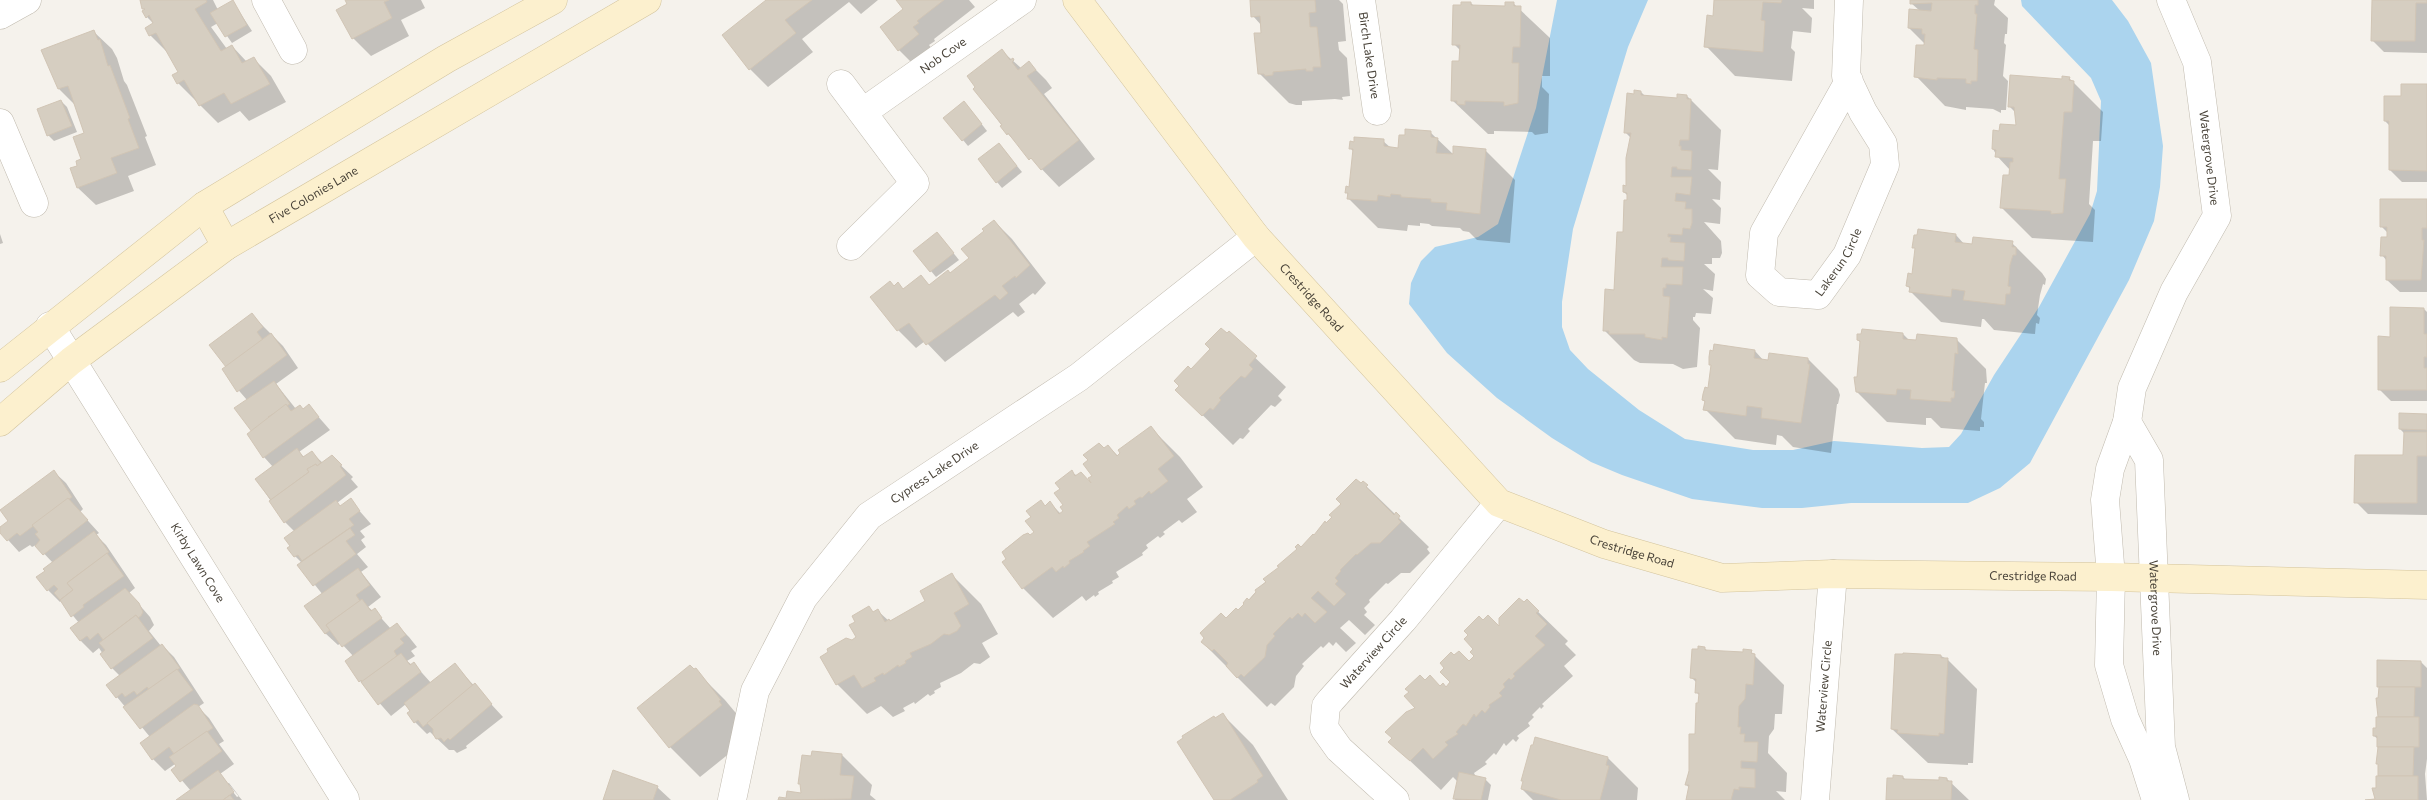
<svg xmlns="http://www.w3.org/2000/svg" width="2427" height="800" viewBox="0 0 2427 800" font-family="Commissioner,sans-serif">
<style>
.water{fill:#abd4ee}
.shadow{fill:#0003;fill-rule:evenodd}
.building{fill:#d6cec1;stroke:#d1c5b5}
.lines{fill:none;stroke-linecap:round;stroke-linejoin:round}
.street-casing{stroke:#c0baae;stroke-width:29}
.secondary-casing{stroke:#d3c49d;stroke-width:29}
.street{stroke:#fff;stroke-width:28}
.secondary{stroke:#fcf0ce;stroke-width:28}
.labels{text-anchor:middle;stroke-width:5;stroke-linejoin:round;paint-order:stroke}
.street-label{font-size:12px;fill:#494339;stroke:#fff}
</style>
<rect width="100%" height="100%" fill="#f5f2ec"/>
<!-- water -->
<polygon class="water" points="1557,0 1648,0 1628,47 1573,229 1562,302 1562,327 1570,350 1588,369 1639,410 1685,439 1753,450 1793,450 1834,441 1922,448 1949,447 1961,434 1994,375 2039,307 2090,214 2097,191 2101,101 2091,78 2022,6 2021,0 2112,0 2128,21 2151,63 2163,146 2160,187 2154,221 2129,280 2030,463 2000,488 1968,503 1851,503 1802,508 1762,508 1692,499 1622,475 1591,462 1552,438 1497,398 1447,353 1409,304 1411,283 1421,261 1435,247 1478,237 1498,224 1536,108"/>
<!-- shadow -->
<g class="shadow">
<polygon points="140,0 213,0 218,10 233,2 252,31 232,43 218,23 211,27 227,49 232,46 247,62 253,58 271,76 286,102 249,121 240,111 218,123 178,83 180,73 168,53 150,35 154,24 147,17"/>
<polygon points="346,0 421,0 425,8 401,20 409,36 371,56 353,38"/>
<polygon points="767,0 878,0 861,14 849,2 802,39 813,52 768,87 750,69"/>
<polygon points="897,0 969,0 975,7 934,39 935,41 929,45 935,53 916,67 899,50 904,9"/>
<polygon points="1251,0 1339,0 1343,4 1346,41 1338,42 1339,50 1347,58 1350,96 1342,97 1343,100 1335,99 1302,101 1302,105 1296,105 1289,103 1259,73 1262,26 1253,16"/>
<polygon points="1715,0 1814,0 1814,9 1802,8 1812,18 1811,33 1793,31 1791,48 1795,52 1792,81 1735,76 1706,46 1714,17"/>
<polygon points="1912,0 1995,0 1994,5 2008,18 2007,34 2005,34 2004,43 2006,45 2003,76 2008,81 2006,110 2001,110 2001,113 1993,109 1966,107 1966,110 1945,106 1916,76 1925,44 1909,28 1920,11 1911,3"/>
<polygon points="2373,0 2427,0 2427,53 2384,52 2372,40"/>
<polygon points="1471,3 1474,6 1507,7 1513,3 1550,38 1550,76 1542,76 1542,87 1549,94 1548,133 1535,135 1532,132 1494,131 1494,134 1488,134 1452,100 1461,63 1461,51 1454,44 1455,6"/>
<polygon points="94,32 112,49 117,58 124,81 127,85 147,136 145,137 156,165 128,176 134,191 96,205 78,188 79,166 83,160 85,133 76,106 59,89 43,51"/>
<polygon points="1002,51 1021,68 1029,63 1046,80 1052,88 1044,94 1095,159 1059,187 1008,134 975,89"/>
<polygon points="2069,78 2103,112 2101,141 2093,141 2089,204 2095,210 2093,242 2032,238 2002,208 2010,170 1997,156 1993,149 2000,132 2017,126 2015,112 2009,106"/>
<polygon points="2427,85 2427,182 2402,182 2390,170 2390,126 2385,121 2403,97"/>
<polygon points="1641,92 1645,96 1679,99 1687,96 1721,130 1718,170 1708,169 1721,182 1720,200 1712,199 1721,208 1720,224 1704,222 1721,241 1722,253 1720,258 1712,258 1712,264 1704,264 1715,274 1713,291 1703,289 1713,298 1711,314 1696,313 1695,317 1693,317 1693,320 1700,328 1697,367 1683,369 1673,364 1640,363 1634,360 1604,330 1615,291 1624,233 1628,196 1624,192 1627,187 1632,139 1625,132 1635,96"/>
<polygon points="61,101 67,107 77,132 54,141 48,135"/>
<polygon points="970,109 987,131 968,146 963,140"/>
<polygon points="1431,133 1454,155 1485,150 1515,180 1510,243 1477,240 1469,232 1463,231 1460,228 1432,226 1429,224 1420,223 1420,226 1408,225 1407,231 1378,228 1348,198 1347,192 1350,188 1354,152 1351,149 1383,141 1391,148 1399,149"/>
<polygon points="999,144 1022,172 1002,188 997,182"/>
<polygon points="2427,201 2427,292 2400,292 2387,280 2387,261 2382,255 2388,233 2382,227"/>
<polygon points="994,221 1012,239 1046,283 1035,295 1033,293 1019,304 1025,312 1018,317 1013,312 945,362 925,341 916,348 898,330 872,297 894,287 904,290 921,277 930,286 950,274 970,258"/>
<polygon points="0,234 3,243 0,244"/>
<polygon points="1956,235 1965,245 2012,243 2042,273 2046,279 2045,285 2043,284 2040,295 2037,315 2040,318 2039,324 2036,323 2035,334 1994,330 1984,319 1982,319 1981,327 1941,322 1911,292 1908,286 1913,275 1916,250 1914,247"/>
<polygon points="943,240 959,260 936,277 931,271"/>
<polygon points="2424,309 2427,312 2427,401 2391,401 2379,389"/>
<polygon points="252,315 283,346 298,368 276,384 296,409 303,410 309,406 330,430 299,452 305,458 312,453 323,463 332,457 353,477 351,479 358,487 337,503 341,507 350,500 371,524 360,531 365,537 361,540 366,547 357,554 368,567 361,572 381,597 368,607 373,611 374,610 391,629 397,625 409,637 417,647 411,651 415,656 407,661 412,665 414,664 432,684 455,665 503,717 466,746 467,748 457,753 454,750 449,750 430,732 427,734 415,722 406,704 391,716 360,681 354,657 341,643 338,645 325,633 323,595 299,565 302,563 295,556 292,546 295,532 285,522 256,479 273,467 264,457 253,431 247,400 228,378"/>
<polygon points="1229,333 1286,387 1278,396 1282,400 1275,407 1271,405 1248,429 1250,431 1243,439 1240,438 1233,445 1177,390 1191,371"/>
<polygon points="1903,334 1910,341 1956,339 1986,369 1987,383 1985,383 1981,419 1984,422 1984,427 1980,427 1980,431 1941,428 1931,418 1926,418 1926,425 1887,422 1857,392 1861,343 1858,340"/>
<polygon points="1755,351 1764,361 1808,359 1838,389 1840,395 1838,404 1837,404 1831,453 1793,447 1782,436 1777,435 1776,445 1735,439 1705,409 1706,403 1703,400 1709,389 1712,367 1710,364"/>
<polygon points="2427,415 2427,515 2368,514 2356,502 2405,456 2405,434 2400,429"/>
<polygon points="1150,427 1180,457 1203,487 1187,499 1197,512 1182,523 1179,520 1163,532 1165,534 1160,538 1158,536 1146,545 1148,548 1142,553 1143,555 1116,572 1119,577 1112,581 1113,583 1098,592 1099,594 1095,597 1094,595 1086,601 1082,596 1053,618 1023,588 1005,549 1023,536 1030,537 1035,532 1045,507 1050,503 1061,514 1065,511 1061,489 1071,472 1093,485 1093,476 1104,449 1108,446 1118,456"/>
<path d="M54 472 66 483 83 509 80 512 99 533 96 535 106 545 135 588 129 593 150 617 154 625 149 631 161 646 162 645 174 657 204 703 198 707 209 718 224 741 219 744 234 764 220 774 242 800H179L191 791 173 770 177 767 175 764 165 771 153 759 150 737 117 697 120 676 112 668 99 648 93 653 81 641 72 628 79 623 61 601 60 602 48 590 47 571 53 563 36 545 32 547 30 545 19 552 0 531ZM226 783H229L239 796 237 797Z"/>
<polygon points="1363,483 1429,547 1427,549 1430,553 1410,573 1401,573 1388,584 1386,583 1369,600 1370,602 1364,608 1367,612 1364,615 1375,625 1365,635 1349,620 1340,628 1356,643 1346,652 1336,642 1333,646 1329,642 1323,648 1321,646 1302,664 1304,666 1296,676 1294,687 1275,706 1271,703 1267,707 1202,642 1226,620 1238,612 1260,587 1327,524"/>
<polygon points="951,574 981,604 998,634 982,643 990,657 980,664 974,663 961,673 940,683 941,687 934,691 935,693 930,696 928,694 915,704 914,702 903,708 905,711 893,717 881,706 867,714 837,684 852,641 858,638 874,613 878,611 890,622 927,602"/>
<polygon points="1527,601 1568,641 1565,644 1576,655 1564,666 1573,676 1542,704 1544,706 1541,709 1540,707 1532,715 1534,717 1528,723 1530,726 1517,736 1519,738 1516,742 1513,739 1506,746 1504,743 1496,755 1494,753 1485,762 1487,764 1474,773 1476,777 1485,779 1491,785 1488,800 1455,800 1458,782 1453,777 1441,790 1390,742 1418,708 1425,681 1446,688"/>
<polygon points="1704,648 1708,651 1744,654 1751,652 1784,685 1782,714 1775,714 1774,729 1769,736 1768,753 1787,773 1786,792 1776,791 1785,800 1689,800 1690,788 1686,785 1696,736 1700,696 1697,693 1697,683 1692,678"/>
<polygon points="1941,656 1947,659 1977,689 1973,763 1968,763 1968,765 1928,763 1892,729"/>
<polygon points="2421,662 2427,668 2427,759 2425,774 2427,800 2377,800 2379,777 2378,739 2374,736 2380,718 2380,688 2378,686"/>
<polygon points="695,670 725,700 750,730 751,736 700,777 670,747 639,708"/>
<polygon points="1223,715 1253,745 1288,800 1215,800 1216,719"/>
<polygon points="1536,739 1608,758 1638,788 1637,800 1533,800 1522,789 1524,782 1522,780"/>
<polygon points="842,755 872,785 870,795 876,800 780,800 802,794 812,757"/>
<polygon points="1903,777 1906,780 1940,781 1947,779 1969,800 1887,800"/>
<polygon points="657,787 671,800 604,800"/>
</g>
<!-- building -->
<g class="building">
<polygon points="140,0 206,0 207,2 195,9 221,51 232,45 242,63 254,57 270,84 231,104 224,93 199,106 184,80 177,84 172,75 178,72 156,33 149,36 145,28 153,23 149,15 146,18 142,11 145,9 142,9"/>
<polygon points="233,0 247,25 225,37 210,13"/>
<polygon points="345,0 389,0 384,2 392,18 352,39 336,10 347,4"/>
<polygon points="766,0 812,0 785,20 796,33 749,70 722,35"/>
<polygon points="896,0 944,0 917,21 919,23 913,27 919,34 898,51 880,27 903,9"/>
<polygon points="1250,0 1315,0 1316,12 1309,13 1310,27 1317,27 1321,67 1313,67 1313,71 1306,71 1306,69 1273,72 1273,75 1265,76 1264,74 1258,74 1254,33 1261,33 1260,16 1251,17"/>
<polygon points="1714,0 1782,0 1781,3 1763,2 1761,20 1765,21 1763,52 1704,47 1707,15 1713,16"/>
<polygon points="1910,0 1978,0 1978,5 1975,5 1975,14 1977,14 1974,49 1978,50 1977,81 1971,81 1971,84 1966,83 1966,79 1937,78 1937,80 1914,77 1916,45 1924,45 1925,34 1922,34 1922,29 1908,28 1909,9 1931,11 1932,3 1910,4"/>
<polygon points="2372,0 2427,0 2427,3 2416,3 2415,41 2371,41"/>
<polygon points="1461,2 1471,2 1471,5 1505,6 1505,2 1514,2 1514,6 1521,6 1520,47 1513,47 1512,63 1519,63 1518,103 1504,106 1504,102 1465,101 1465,105 1457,104 1457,101 1451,101 1452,61 1459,61 1460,45 1452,45 1453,5 1461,5"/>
<polygon points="94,30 98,40 100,39 108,66 110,65 130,118 128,119 139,148 111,158 117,173 77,188 70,168 77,166 76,161 81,159 73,137 84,133 68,86 58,89 41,50"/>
<polygon points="1002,49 1010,60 1013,58 1014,60 1012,62 1018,70 1029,61 1036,70 1027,76 1079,140 1041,170 1031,158 1029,160 1008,133 1007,135 1000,126 1002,125 973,89 975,87 967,76"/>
<polygon points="2010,75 2062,79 2062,76 2070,77 2069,80 2074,81 2072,112 2064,112 2059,179 2066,179 2063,213 2051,214 2051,211 2000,208 2003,175 2009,175 2010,162 2013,162 2013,158 1995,157 1996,150 1992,149 1993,130 1999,131 2000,124 2016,125 2014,107 2008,107"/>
<polygon points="2401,84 2427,84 2427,171 2389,170 2389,121 2384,121 2384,96 2401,96"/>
<polygon points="1634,90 1641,91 1641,95 1677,98 1677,94 1687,95 1687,99 1691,99 1689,140 1680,140 1679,146 1681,146 1681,150 1692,151 1691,170 1677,169 1677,167 1672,167 1671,177 1692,177 1690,195 1676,193 1675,201 1686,202 1685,209 1692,209 1692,223 1690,229 1683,228 1682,235 1668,234 1668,237 1671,237 1670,242 1685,243 1684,261 1668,260 1668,258 1662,258 1661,267 1683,267 1682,285 1666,284 1666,288 1663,288 1663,296 1670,297 1667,338 1662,337 1662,340 1645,337 1645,334 1609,334 1609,331 1603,331 1605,289 1614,290 1617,232 1623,232 1624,200 1627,200 1627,193 1623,192 1623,185 1626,186 1626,158 1631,133 1624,133 1627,93 1634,94"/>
<polygon points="61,100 72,126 47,136 37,109"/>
<polygon points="964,101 982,124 962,141 943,118"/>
<polygon points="1405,129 1431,131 1431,137 1438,138 1436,153 1453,154 1453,146 1486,149 1480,214 1446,210 1447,203 1431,202 1431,199 1401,197 1401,195 1391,194 1390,197 1378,195 1377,201 1347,199 1348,193 1345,193 1346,186 1349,187 1353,149 1349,149 1350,141 1354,142 1354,137 1384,139 1384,146 1398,148 1399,135 1405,135"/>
<polygon points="999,143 1017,166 996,183 978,159"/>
<polygon points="2380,199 2427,199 2427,228 2422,228 2422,240 2424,240 2421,280 2386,280 2386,256 2380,256 2381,237 2387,237 2387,227 2380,227"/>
<polygon points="994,220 1030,265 1016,278 1015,276 1002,286 1008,293 1000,300 995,295 926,345 909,323 897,331 870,297 890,281 894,286 898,282 903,289 921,275 929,285 948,270 950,273 969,258 961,249 984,231 982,229"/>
<polygon points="1918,229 1956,234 1955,242 1972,244 1973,237 2013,241 2012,247 2016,247 2016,255 2013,255 2010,265 2008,286 2011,287 2010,294 2006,294 2005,305 1963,300 1965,291 1952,289 1951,297 1909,292 1910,287 1906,286 1908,273 1912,274 1915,248 1912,248 1914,235 1917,235"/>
<polygon points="937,232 954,253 930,272 913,251"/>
<polygon points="2390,307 2424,308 2424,334 2427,334 2427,357 2424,357 2424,368 2427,368 2427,390 2378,390 2378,336 2390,337"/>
<polygon points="252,313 263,327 257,332 263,340 226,367 209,345"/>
<polygon points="1221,328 1227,333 1229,331 1257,356 1249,365 1253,369 1245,378 1241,376 1219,398 1221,400 1213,410 1210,408 1202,416 1175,390 1179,386 1174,381 1188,366 1191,369 1210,349 1205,344"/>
<polygon points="1862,329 1903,333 1903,339 1916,340 1917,334 1957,338 1958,354 1955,353 1952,391 1955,391 1954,398 1951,398 1951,402 1910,399 1911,390 1897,389 1896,395 1856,392 1854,377 1857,377 1860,341 1857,340 1857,334 1861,334"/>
<polygon points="271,333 287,355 237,392 222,369"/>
<polygon points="1714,344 1755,350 1754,358 1768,360 1769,353 1808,358 1808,364 1810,364 1801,423 1761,418 1762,408 1747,406 1746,416 1703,410 1705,401 1702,400 1703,394 1705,387 1708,388 1711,365 1709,365 1709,357 1710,350 1713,351"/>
<polygon points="274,381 290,404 268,417 270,418 252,432 234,408"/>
<polygon points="286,404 291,411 300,405 303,409 309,404 319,417 263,458 247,434"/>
<polygon points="2399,413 2427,414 2427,430 2399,429"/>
<polygon points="1151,426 1174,456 1158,469 1168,481 1151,494 1149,491 1142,498 1140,497 1134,501 1136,504 1129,509 1127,506 1117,515 1119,518 1113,522 1115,524 1087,542 1090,546 1083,551 1084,552 1069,561 1070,563 1064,568 1063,566 1056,572 1052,567 1022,589 1002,562 1006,559 1002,552 1023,535 1028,533 1030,535 1034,532 1025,521 1031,517 1026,511 1041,500 1045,506 1050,501 1059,514 1063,511 1060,507 1063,505 1054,493 1060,489 1055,483 1072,470 1075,476 1081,472 1091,483 1088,478 1092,476 1083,464 1088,460 1083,455 1099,443 1104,448 1108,445 1117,456 1120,453 1118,450"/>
<polygon points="2404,432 2427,432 2427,456 2417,456 2417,503 2354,503 2355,455 2403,455"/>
<polygon points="297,448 303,457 312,451 321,463 317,466 316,464 307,469 309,472 271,500 255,479"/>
<polygon points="332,455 342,465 340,466 346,475 284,523 269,501 309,472 307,469 316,464 317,466"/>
<polygon points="54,470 72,497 20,536 17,533 7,541 0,533 0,527 8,521 0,510"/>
<polygon points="1356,479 1361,483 1363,481 1368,485 1366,487 1394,515 1396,512 1400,516 1398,519 1401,522 1380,543 1371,543 1357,555 1356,554 1340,570 1341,571 1335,578 1338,581 1335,584 1346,594 1334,606 1318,591 1311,598 1327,612 1315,623 1305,613 1302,617 1298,613 1292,619 1290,617 1273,634 1275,636 1267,645 1265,657 1244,677 1241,674 1237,678 1226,666 1228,663 1214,649 1212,651 1201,642 1204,638 1200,633 1221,613 1226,618 1236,608 1238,610 1244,604 1243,603 1247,598 1249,600 1256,592 1255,590 1266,582 1263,579 1279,567 1277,566 1297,549 1295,547 1298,544 1301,547 1313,534 1314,535 1325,521 1326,523 1332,517 1329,515 1341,504 1336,499"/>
<polygon points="68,498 88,520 43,555 35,546 40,540 35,534 38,532 32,525"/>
<polygon points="351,498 360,511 349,519 354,525 302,561 298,555 294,557 287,548 290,546 284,538 336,500 340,506"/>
<polygon points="350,528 355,535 346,541 356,554 313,586 297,565"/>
<polygon points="94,531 109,552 67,583 73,590 60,600 54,593 58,589 54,585 47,591 36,577 45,571 43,569"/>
<polygon points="107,553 124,576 83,605 84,607 71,617 60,600 73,590 67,583"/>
<polygon points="358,568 370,585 356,595 360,601 326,625 330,630 325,634 304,606"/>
<polygon points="952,573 969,604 954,613 961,626 957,631 949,635 944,634 931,644 910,653 912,657 905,661 906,663 899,667 898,665 884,675 883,673 874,678 876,681 862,688 854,675 836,685 820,657 828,652 827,649 846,638 852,640 856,637 849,625 855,622 852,616 869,606 873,612 878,609 885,622 889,619 890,621 925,601 920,591"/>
<polygon points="125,588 139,603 143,612 141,616 138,618 136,615 103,640 98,633 90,640 87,636 80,641 70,628"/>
<polygon points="1519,598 1524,602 1527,599 1539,611 1536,613 1547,624 1535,636 1545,645 1513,674 1515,676 1511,680 1509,678 1503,684 1505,687 1499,693 1502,696 1489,705 1490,707 1485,713 1482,710 1476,717 1474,714 1466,726 1463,724 1456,732 1458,734 1445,742 1448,745 1433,759 1423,748 1410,761 1388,742 1392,738 1385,732 1406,712 1415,708 1404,696 1409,692 1405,689 1420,675 1425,680 1430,675 1440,686 1443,683 1446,687 1450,682 1440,672 1444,668 1440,663 1451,652 1454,655 1459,651 1469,661 1474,656 1470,652 1473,649 1464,639 1468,635 1464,631 1479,616 1483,620 1488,615 1499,626 1499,618"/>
<polygon points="362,599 371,611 375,608 382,618 342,647 326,625"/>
<polygon points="136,615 153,638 111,669 100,654 105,650 99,643"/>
<polygon points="397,623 406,635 400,639 404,643 394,651 397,656 362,682 361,680 359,682 345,661"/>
<polygon points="162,644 180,668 149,690 147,687 137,695 134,691 125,697 122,693 116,698 106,685"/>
<polygon points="1698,646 1705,647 1705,650 1743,652 1743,649 1752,650 1751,653 1755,654 1753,685 1746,684 1745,699 1739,706 1738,727 1741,727 1740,734 1745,734 1744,742 1758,742 1757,762 1741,761 1741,768 1755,769 1755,788 1739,787 1739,790 1734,789 1731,800 1686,800 1689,785 1685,785 1689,771 1689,734 1695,734 1696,703 1698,703 1699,693 1695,693 1696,679 1690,678 1692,649 1698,649"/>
<polygon points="401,653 410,665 414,662 421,672 378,705 361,682"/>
<polygon points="1903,653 1941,655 1941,658 1948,658 1944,734 1939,733 1939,736 1897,733 1898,730 1891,729 1895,654 1903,654"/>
<polygon points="2377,660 2421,661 2421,687 2377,687"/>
<polygon points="455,663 473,686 423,727 418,720 414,723 407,713 410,711 404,703"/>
<polygon points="690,665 694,669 696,668 721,700 719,701 722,705 669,748 637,708"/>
<polygon points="177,669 193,690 140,729 123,707"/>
<polygon points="475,683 492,704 450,740 448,738 444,742 441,738 436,739 433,734 433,729 427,723"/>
<polygon points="2379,687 2415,687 2414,717 2378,717 2376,698 2378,698"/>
<polygon points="194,704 198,705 213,728 174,754 169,747 152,760 140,743"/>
<polygon points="1223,713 1263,776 1257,780 1258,782 1230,800 1214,800 1177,742 1183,738 1182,736 1214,716 1215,718"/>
<polygon points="2376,717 2419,717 2419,747 2377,747 2377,736 2373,736 2373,728 2376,728"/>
<polygon points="207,731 222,751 180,782 171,770 176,766 169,757"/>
<polygon points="1535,737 1608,757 1606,765 1609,766 1600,800 1561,800 1521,789 1523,781 1521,781 1531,745 1533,745"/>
<polygon points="2378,747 2414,747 2413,776 2378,776 2378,764 2376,764"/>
<polygon points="812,751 842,754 840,775 854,776 851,799 778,800 779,797 786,798 787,791 801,793 800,784 798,784 802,755 811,756"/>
<polygon points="218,770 234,792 223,800 176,800"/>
<polygon points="613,770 658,786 653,800 603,800"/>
<polygon points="1459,772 1486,778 1481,800 1453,799"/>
<polygon points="1893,775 1903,776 1903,779 1939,780 1939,777 1947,778 1947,781 1952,781 1951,800 1886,800 1887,778 1893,778"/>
<polygon points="2376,776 2418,776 2418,800 2365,800 2375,799 2372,788 2376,788"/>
<polygon points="230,795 234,800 223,800"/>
</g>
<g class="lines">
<!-- street casing -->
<g class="street-casing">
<g id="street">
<polyline points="266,0 293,50"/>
<path id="s1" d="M1361 0 1377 111"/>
<polyline points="0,15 27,0"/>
<path id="s2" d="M1849 81 1764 233 1760 275 1779 292 1818 295 1847 255 1885 165 1883 144 1863 112 1846 76 1849 0"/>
<polyline points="841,84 915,183 851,246"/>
<path id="s3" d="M863 112 1022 0"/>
<polyline points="0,123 34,203"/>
<path id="s4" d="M50 326 345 799"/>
<path id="s5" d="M2127 422 2149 460 2161 747 2175 800"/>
<path id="s6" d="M732 800 755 691 803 598 869 516 1079 377 1256 237"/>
<path id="s7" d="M1395 800 1339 749 1324 728 1326 706 1331 700 1403 620 1499 503"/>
<path id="s8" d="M1815 800 1833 574"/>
<polyline points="2156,800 2143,759 2125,719 2109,665 2111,577 2105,500 2110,469 2127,422 2132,388 2174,292 2217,216 2197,62 2171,0"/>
</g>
</g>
<!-- secondary casing -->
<g class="secondary-casing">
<g id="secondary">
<path id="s9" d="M1077 0 1256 237 1499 503 1604 544 1722 578 1833 574 2111 577 2427 585"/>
<polyline points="204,206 226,246"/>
<polyline points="0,368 204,206 446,59 553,0"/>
<path id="s10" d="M0 422 71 361 226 246 647 0"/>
</g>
</g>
<!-- street -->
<use href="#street" class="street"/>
<!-- secondary -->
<use href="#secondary" class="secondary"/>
</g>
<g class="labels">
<!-- street labels -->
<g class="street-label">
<text dy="4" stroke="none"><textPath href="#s3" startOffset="98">Nob Cove</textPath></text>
<text dy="4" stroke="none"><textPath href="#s1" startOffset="56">Birch Lake Drive</textPath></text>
<text transform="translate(2209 158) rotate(83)" y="4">Watergrove Drive</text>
<text dy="4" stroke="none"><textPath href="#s10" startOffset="388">Five Colonies Lane</textPath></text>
<text dy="4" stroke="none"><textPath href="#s2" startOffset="320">Lakerun Circle</textPath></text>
<text dy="4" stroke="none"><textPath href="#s9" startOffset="379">Crestridge Road</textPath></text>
<text dy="4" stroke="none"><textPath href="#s6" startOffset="400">Cypress Lake Drive</textPath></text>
<text dy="4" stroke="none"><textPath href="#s9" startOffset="799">Crestridge Road</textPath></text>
<text dy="4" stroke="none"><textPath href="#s4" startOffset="279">Kirby Lawn Cove</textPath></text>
<text dy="4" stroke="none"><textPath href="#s9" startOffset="1204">Crestridge Road</textPath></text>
<text dy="4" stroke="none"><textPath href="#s5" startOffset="192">Watergrove Drive</textPath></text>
<text dy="4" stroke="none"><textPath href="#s7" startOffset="195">Waterview Circle</textPath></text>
<text dy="4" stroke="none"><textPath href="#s8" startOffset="114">Waterview Circle</textPath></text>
</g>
</g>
</svg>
